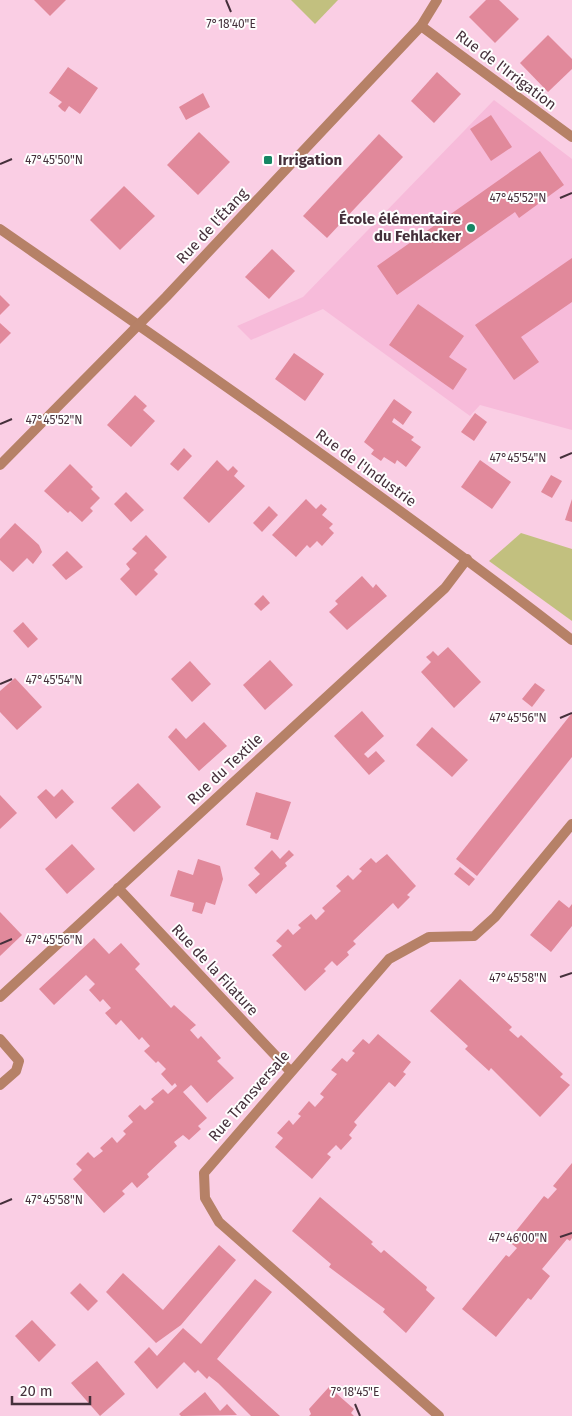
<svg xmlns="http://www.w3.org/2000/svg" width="572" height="1416" viewBox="0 0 572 1416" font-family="'Fira Sans',sans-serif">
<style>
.built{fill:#f7bbda}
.park{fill:#c2c07f}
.building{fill:#e1899b}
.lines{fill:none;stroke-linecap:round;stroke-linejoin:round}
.minor{stroke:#b68167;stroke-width:10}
.ticks{fill:none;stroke:#45303b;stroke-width:2}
.poi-dot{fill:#168664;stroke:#fefefe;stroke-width:2}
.labels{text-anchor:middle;stroke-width:4;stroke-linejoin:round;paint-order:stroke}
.street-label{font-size:15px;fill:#45303b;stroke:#fefefe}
.poi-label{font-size:15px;font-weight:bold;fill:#45303b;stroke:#fefefe;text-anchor:start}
.ticks-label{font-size:12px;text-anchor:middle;fill:#45303b;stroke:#fefefe;stroke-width:4;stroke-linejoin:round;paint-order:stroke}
</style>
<rect width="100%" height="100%" fill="#facee4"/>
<!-- built -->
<polygon class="built" points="494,100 572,159 572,430 480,405 470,416 323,309 251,340 237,326 303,297"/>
<!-- park -->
<g class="park">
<polygon points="291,0 338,0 315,24"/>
<polygon points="521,533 572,549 572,621 489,561"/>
</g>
<!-- building -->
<g class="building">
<polygon points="34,0 66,0 50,16"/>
<polygon points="486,0 499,0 519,19 495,43 469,17"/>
<polygon points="548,35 572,59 572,69 548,92 520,63"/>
<polygon points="68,67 98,88 80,114 69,106 65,112 62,110 58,106 62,102 49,93"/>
<polygon points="437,72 461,94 434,123 411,101"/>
<polygon points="203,93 210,107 186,120 179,107"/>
<polygon points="491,115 512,147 491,161 470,129"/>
<polygon points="199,132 230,162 198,195 167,165"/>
<polygon points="379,134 403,157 327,238 303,216"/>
<polygon points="540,151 564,185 519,218 515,212 397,295 377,266"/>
<polygon points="124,186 155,216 120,250 90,220"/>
<polygon points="272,249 295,271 269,299 245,277"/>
<polygon points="572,258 572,302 521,337 539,362 514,380 475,325"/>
<polygon points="0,295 10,305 0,315"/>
<polygon points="418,304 464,336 449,357 467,369 453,390 389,345"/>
<polygon points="0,323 11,333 0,344"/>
<polygon points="294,353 324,374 305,401 275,379"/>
<polygon points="135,395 147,406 143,410 155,421 131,447 107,425"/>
<polygon points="394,399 412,412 403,425 394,418 392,422 414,437 411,440 421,447 406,467 397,460 395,464 384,457 381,461 371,454 374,450 364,442"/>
<polygon points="475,413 487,422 474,441 461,432"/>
<polygon points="184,448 192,456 178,471 170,464"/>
<polygon points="217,460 228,471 233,466 238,471 234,476 245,486 209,523 183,498"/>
<polygon points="480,460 511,482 492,509 461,487"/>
<polygon points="70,464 93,487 91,489 100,498 90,508 93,511 82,522 70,511 68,513 44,491"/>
<polygon points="551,475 562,481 552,498 541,492"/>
<polygon points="126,492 144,510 131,522 114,504"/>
<polygon points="306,499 316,509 321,504 327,509 322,515 333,524 329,528 334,533 322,546 317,541 310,548 307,545 296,557 272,535"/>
<polygon points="572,499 572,522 565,520"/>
<polygon points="269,506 278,515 262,532 253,523"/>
<polygon points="15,523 39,545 42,552 33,564 27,558 13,572 0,560 0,539"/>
<polygon points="146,535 167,557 154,570 158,574 136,596 120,579 130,569 126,564 137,553 132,549"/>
<polygon points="67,551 83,567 66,580 52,565"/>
<polygon points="362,576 373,588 376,584 387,596 347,630 329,612 338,604 335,601"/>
<polygon points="263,595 270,603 261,611 254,604"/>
<polygon points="23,622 38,639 28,648 13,631"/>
<polygon points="448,647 481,682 454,708 421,672 431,662 426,657 430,654 433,651 438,656"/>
<polygon points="270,660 293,685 265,710 243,685"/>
<polygon points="190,661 211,684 192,702 171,679"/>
<polygon points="15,678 42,707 17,730 0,712 0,691"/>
<polygon points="535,683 545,690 532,707 522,699"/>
<polygon points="362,711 384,736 364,754 368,758 376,751 385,761 369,775 334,736"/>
<polygon points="572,713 572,757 477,876 456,859"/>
<polygon points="204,722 227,746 199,771 168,737 176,728 186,739"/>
<polygon points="432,727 468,760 452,777 416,745"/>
<polygon points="138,783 161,807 134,832 111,808"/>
<polygon points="46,789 54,797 62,789 74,802 56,819 37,797"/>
<polygon points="256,792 291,802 278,840 270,838 271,833 246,825"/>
<polygon points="0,795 17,813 0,829"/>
<polygon points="72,844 95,869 67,894 45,869"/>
<polygon points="272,850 280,859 289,850 294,855 285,863 287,866 256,894 248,885 260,874 254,868"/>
<polygon points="387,854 416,886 407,895 410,897 398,909 393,903 353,941 356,944 347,952 349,955 337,966 332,961 324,969 326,971 305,991 272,955 282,946 276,941 288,929 293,935 301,928 298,925 311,914 316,920 325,911 322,908 341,891 336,886 348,875 353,880 362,871 359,869 371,858 376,863"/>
<polygon points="198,859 220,866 223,879 215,905 206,902 202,914 192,911 194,903 170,896 178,870 193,875"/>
<polygon points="460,867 475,879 469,886 454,874"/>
<polygon points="559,900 569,908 572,904 572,926 551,952 530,935"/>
<polygon points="0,912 22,935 0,956"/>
<polygon points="94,938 109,954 121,943 140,964 135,969 171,1008 174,1005 196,1025 190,1030 198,1039 201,1036 221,1058 217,1061 234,1078 207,1103 191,1085 183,1092 207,1118 198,1126 201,1129 189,1140 183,1135 174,1142 177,1146 147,1174 149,1177 137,1188 132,1182 122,1191 125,1194 104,1213 73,1179 82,1170 76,1164 88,1152 94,1158 103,1151 100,1148 112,1137 117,1143 126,1134 123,1131 133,1122 128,1116 140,1105 145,1110 154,1102 151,1099 163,1089 168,1094 177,1086 175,1083 172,1086 161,1074 166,1069 158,1061 156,1063 144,1051 150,1046 142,1037 139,1040 121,1020 116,1025 105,1013 111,1008 103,999 100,1002 89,990 95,984 86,975 54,1005 39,989"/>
<polygon points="460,979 512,1027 509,1030 518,1038 521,1035 563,1074 560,1077 570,1085 540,1117 491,1068 489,1071 465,1049 468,1046 430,1011"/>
<polygon points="378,1034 411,1062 403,1072 406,1074 395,1087 389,1082 354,1122 357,1125 349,1135 352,1138 341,1150 336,1145 327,1154 331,1157 312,1179 275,1147 283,1138 277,1133 289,1120 293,1125 301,1116 298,1114 309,1101 315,1107 324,1097 320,1094 337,1074 331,1070 342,1058 347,1062 355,1053 352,1051 363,1039 369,1044"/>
<polygon points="572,1163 572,1238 570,1241 567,1239 542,1269 550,1276 531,1300 528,1298 496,1337 462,1309 506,1255 509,1257 517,1248 508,1241 544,1196 548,1199 557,1189 553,1186"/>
<polygon points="320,1197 373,1242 371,1244 381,1253 384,1250 427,1287 426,1290 435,1298 406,1333 383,1312 385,1309 329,1267 331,1264 292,1231"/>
<polygon points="219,1245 236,1260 181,1325 156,1343 106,1292 123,1273 163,1310"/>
<polygon points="255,1279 272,1292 217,1359 280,1416 251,1416 218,1383 209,1376 207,1379 198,1370 195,1373 184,1362 157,1389 134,1362 149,1347 157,1356 183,1328 201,1344"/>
<polygon points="80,1283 98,1301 88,1311 70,1293"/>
<polygon points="32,1320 56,1345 39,1362 15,1336"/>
<polygon points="97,1361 125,1394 100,1416 71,1383"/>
<polygon points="329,1387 354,1409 351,1413 354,1416 309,1416 311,1414 309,1409"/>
<polygon points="205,1392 220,1411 227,1404 237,1415 181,1416 179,1414"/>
</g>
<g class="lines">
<!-- minor -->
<g class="minor">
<polyline points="421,26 572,137"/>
<path d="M0 229C193 363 386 496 572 640"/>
<polyline points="0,465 166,297 336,116 421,26 437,0"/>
<polyline points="118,888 290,1071"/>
<polyline points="0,997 445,588 467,559"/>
<polyline points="0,1039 19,1061 16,1071 0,1085"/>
<polyline points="439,1416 219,1222 205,1198 204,1173 389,959 429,937 474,936 495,917 572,824"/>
</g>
</g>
<!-- ticks -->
<path class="ticks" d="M226 0 231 12M0 164 12 159M560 198 572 193M0 424 12 419M560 458 572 453M0 684 12 679M560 718 572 713M0 944 12 939M560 977 572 973M0 1204 12 1199M560 1237 572 1233M355 1404 360 1416"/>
<!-- markers -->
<g class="poi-dot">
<rect x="263" y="155" width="10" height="10" rx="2.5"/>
<circle cx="471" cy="228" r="5"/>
</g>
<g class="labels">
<!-- street labels -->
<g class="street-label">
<text transform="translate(506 70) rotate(37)" y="5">Rue de l'Irrigation</text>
<text transform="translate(212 226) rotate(-47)" y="5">Rue de l'Étang</text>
<text transform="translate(366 468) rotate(36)" y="5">Rue de l'Industrie</text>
<text transform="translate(225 769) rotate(-43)" y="5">Rue du Textile</text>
<text transform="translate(215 970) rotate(47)" y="5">Rue de la Filature</text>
<text transform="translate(249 1096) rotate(-49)" y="5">Rue Transversale</text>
</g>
<!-- poi labels -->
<g class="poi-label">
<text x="278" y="165">Irrigation</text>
<text x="461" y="224" text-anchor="end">École élémentaire<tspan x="461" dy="17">du Fehlacker</tspan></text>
</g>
</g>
<g class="ticks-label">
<text x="231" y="28">7°18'40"E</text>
<text x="54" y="164">47°45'50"N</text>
<text x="518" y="202">47°45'52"N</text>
<text x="54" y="424">47°45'52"N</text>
<text x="518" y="462">47°45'54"N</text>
<text x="54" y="684">47°45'54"N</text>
<text x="518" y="722">47°45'56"N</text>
<text x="54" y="944">47°45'56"N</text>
<text x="518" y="982">47°45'58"N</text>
<text x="54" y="1204">47°45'58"N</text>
<text x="518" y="1242">47°46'00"N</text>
<text x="355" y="1396">7°18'45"E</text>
</g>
<!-- scale -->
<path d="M12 1396v8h78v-8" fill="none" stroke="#45303b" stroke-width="2.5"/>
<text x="20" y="1396" font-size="15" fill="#45303b" stroke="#fefefe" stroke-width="4" paint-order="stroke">20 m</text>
</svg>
